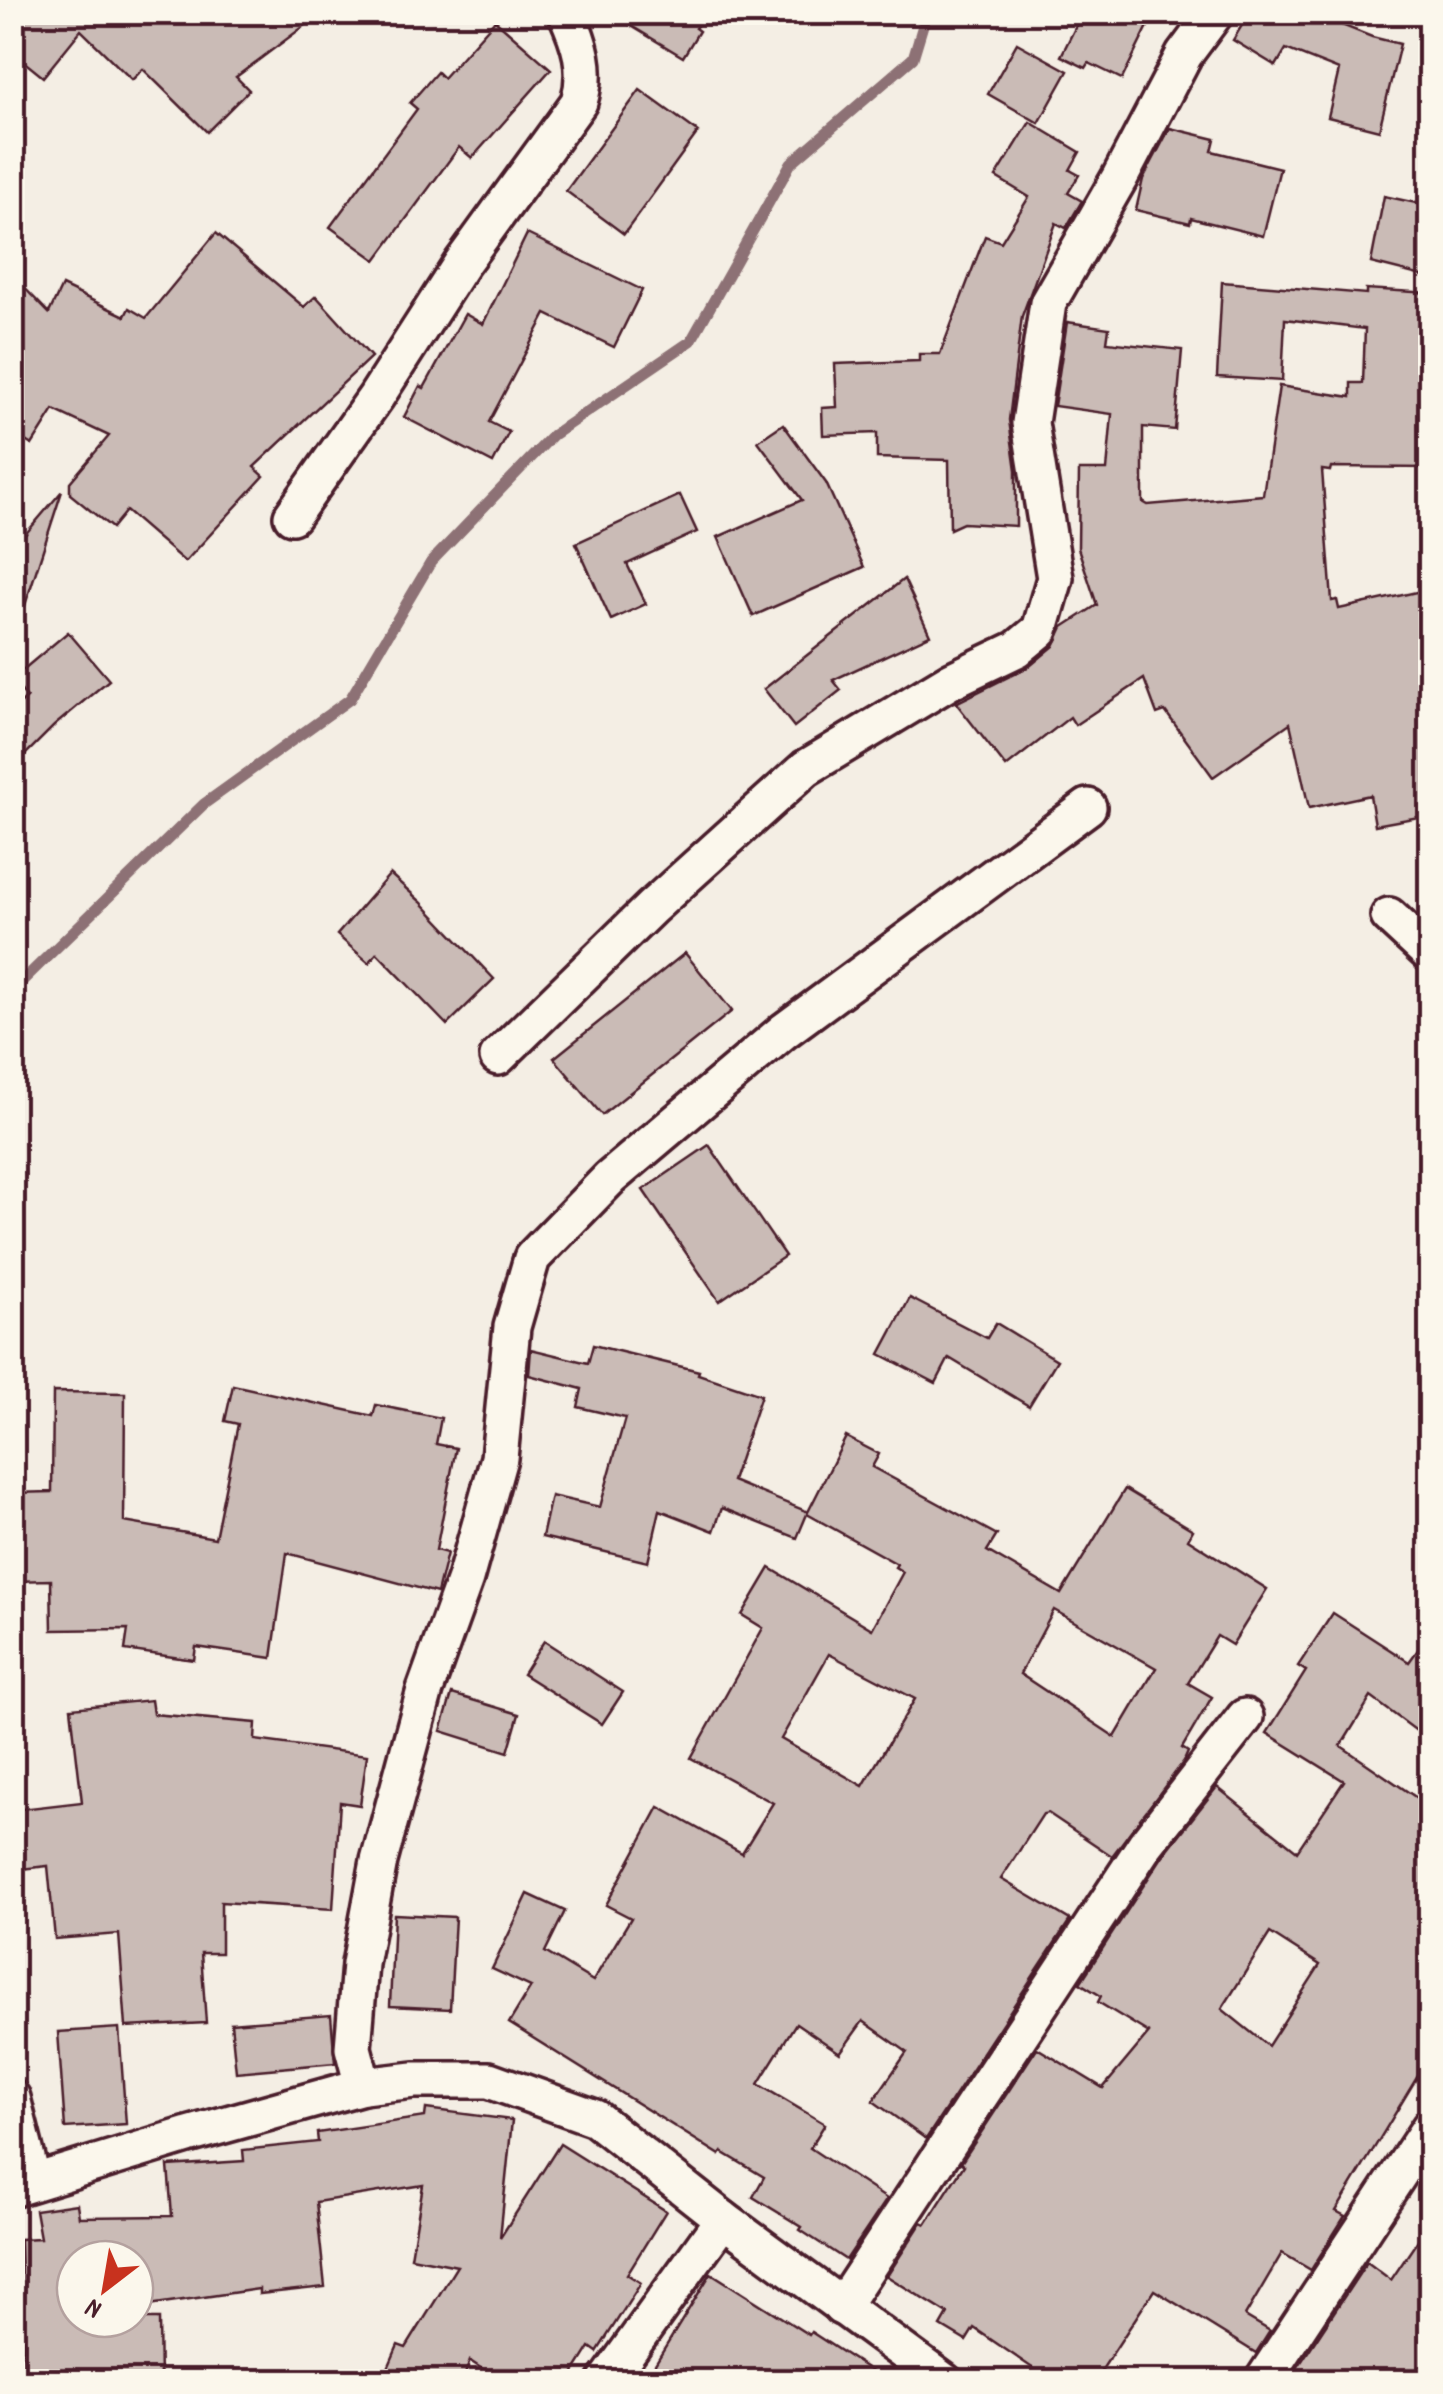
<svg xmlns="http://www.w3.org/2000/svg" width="1443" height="2394" viewBox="0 0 1443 2394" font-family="Dekko,sans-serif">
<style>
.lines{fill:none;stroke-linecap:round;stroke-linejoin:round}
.stream{stroke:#8d7174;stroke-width:11}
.building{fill:#cabbb6;stroke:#4a1f2b;stroke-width:2.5;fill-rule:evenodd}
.minor-casing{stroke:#4a1f2b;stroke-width:42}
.minor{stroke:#fbf7ec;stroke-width:35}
</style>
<rect width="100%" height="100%" fill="#f4eee4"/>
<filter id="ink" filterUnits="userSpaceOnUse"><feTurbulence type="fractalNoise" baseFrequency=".01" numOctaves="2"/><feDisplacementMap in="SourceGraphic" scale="20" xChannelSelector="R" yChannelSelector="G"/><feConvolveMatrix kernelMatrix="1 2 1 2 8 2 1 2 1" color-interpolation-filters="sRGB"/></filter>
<g filter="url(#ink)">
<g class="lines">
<!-- stream -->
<polyline class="stream" points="12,991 204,804 350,699 431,562 553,435 691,341 791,163 913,58 927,12"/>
</g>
<!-- building -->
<g class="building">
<polygon points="21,12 323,12 236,77 249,90 207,132 143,69 132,80 81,30 43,77 12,52 12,24"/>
<polygon points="608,12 708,12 695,28 699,31 683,57"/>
<polygon points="1083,12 1155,12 1122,79 1089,63 1086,68 1061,56"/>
<polygon points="1250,12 1309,12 1372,37 1400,44 1379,130 1328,117 1339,70 1286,49 1276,66 1233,40"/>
<polygon points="495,20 551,69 472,158 459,147 376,260 330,227 417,109 410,103 437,72 443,78"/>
<polygon points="1017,43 1068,71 1039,123 988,94"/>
<polygon points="640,90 698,132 624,234 566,191"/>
<polygon points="1030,122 1080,152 1070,170 1079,175 1068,193 1082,201 1066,228 1056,223 1022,316 1009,420 1016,470 1016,526 963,523 950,529 949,460 877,458 877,433 823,435 822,408 837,407 835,364 919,361 919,354 940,354 985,236 1001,242 1029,197 996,177"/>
<polygon points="1170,128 1215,139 1212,151 1280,168 1263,236 1191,218 1190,223 1136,210 1143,179"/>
<polygon points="1384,196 1430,206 1430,278 1371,263"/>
<polygon points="216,233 304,307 316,296 371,357 254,467 264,476 185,562 126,511 112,528 70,494 70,482 109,436 54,410 32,445 12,433 12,275 49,313 62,286 125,316 129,308 146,318"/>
<polygon points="527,234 642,290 614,347 546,314 489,422 509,432 493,463 404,417 420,386 424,388 465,314 483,324"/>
<polygon points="1222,282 1366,294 1366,289 1430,293 1430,468 1331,467 1330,471 1322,470 1332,601 1337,600 1339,609 1430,589 1430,734 1425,734 1430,766 1430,815 1375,825 1370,795 1309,808 1290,723 1213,777 1165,711 1157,714 1144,679 1075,725 1070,717 1006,767 956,703 1030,666 1054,646 1063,627 1097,605 1078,548 1079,470 1107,470 1112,414 1054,406 1067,322 1109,328 1107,342 1182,350 1175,430 1143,427 1143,502 1148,505 1263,495 1279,386 1351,397 1351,383 1363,383 1365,329 1285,319 1282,381 1217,377"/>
<polygon points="783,424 826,483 864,567 753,616 718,537 802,500 758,441"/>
<polygon points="62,491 17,630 12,629 12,550"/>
<polygon points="680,495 697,532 627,564 646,604 611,620 576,543"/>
<polygon points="904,579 930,635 833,680 841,690 794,727 764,689"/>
<polygon points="68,632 109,680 54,726 12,768 12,711 27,698 12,679"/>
<polygon points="390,874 421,902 494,979 447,1025 377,953 369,963 337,935"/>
<polygon points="685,953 732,1011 602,1115 554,1058"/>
<polygon points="709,1145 785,1256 719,1301 643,1190"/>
<polygon points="910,1298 987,1338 996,1323 1057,1360 1029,1406 949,1358 936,1383 880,1354"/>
<path d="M593 1345 699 1371 698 1374 761 1395 732 1481 808 1512 846 1437 879 1454 872 1467 997 1535 987 1551 1061 1594 1125 1489 1193 1530 1188 1539 1267 1589 1232 1645 1217 1636 1188 1683 1212 1697 1182 1748 1188 1752 1184 1761 1112 1856 1048 1813 1043 1814 1001 1879 1070 1920 926 2139 873 2101 907 2052 863 2021 840 2053 796 2023 758 2084 825 2124 810 2148 887 2199 846 2260 800 2230 802 2227 753 2197 764 2177 722 2152 720 2155 509 2023 531 1987 492 1969 528 1894 565 1911 545 1952 593 1981 631 1918 606 1905 659 1807 742 1853 773 1803 691 1758 763 1628 742 1615 770 1568 872 1629 903 1572 895 1567 897 1564 807 1514 797 1538 722 1508 714 1531 660 1510 648 1562 542 1537 551 1496 600 1507 625 1418 578 1407 582 1389 529 1375 531 1349 588 1363ZM1054 1610 1156 1668 1115 1737 1020 1674ZM829 1654 915 1699 863 1786 781 1739Z"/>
<polygon points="233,1385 373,1416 376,1405 441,1418 436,1444 456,1448 436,1550 447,1553 437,1593 287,1553 272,1658 196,1647 194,1660 125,1650 128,1629 52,1630 51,1580 12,1581 12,1493 52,1492 53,1392 125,1393 124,1522 215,1538 238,1424 225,1421"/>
<path d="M1333 1613 1409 1662 1430 1633V1741L1371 1697 1341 1746 1430 1807V2056L1336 2211 1345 2216 1311 2270 1282 2253 1245 2316 1270 2331 1256 2353 1154 2290 1094 2382H1026L1034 2369 974 2328 966 2341 941 2326 948 2314 887 2276 922 2222 926 2224 964 2165 961 2163 1037 2048 1103 2088 1149 2033 1098 2002 1101 1996 1080 1983 1162 1857 1217 1787 1297 1851 1344 1781 1267 1733 1306 1671 1298 1666ZM1270 1933 1320 1965 1268 2046 1222 2009Z"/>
<polygon points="544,1641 623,1692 602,1724 523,1674"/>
<polygon points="452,1694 519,1714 508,1752 441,1731"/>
<polygon points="151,1700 153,1714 256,1723 255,1740 367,1755 360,1805 340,1802 333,1909 221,1902 221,1953 201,1953 206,2023 126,2027 119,1934 55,1939 48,1866 12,1870 12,1810 82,1802 71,1708"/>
<polygon points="394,1914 455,1917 450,2009 390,2006"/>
<polygon points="331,2015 335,2063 236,2072 231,2023"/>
<polygon points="119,2028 126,2124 65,2128 58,2032"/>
<polygon points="426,2109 512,2120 500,2238 560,2144 666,2211 627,2274 641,2283 597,2352 590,2347 568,2382 502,2382 470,2361 462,2382 382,2382 398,2345 406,2348 457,2266 411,2257 423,2185 316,2202 325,2287 259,2294 259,2289 135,2307 135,2259 75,2259 75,2319 159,2319 160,2382 24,2382 20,2239 40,2238 35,2210 77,2204 79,2217 172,2216 168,2166 244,2161 243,2150 318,2142 317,2133 425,2117"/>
<polygon points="1430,2222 1430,2382 1288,2382 1367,2262 1391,2280"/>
<polygon points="711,2273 809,2335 811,2332 888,2382 673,2382 652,2369"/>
</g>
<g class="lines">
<!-- minor casing -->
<g class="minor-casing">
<g id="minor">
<path d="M292 516 376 397 462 263 579 102C589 69 580 43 566 12"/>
<polyline points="1389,916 1430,954"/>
<polyline points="498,1057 651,908 806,768 952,680 1017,649 1040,630 1055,578 1030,423 1048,303 1120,177 1184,55 1216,12"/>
<polyline points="363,2086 353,2048 360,1964 379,1861 425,1690 465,1579 499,1458 512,1327 532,1258 610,1178 784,1031 1088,807"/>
<polyline points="12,2098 33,2182"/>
<polyline points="12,2189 188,2135 363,2086 414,2080 489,2080 595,2118 723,2219 945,2382"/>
<polyline points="841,2307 1145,1845 1245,1717"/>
<polyline points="606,2382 723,2219"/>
<polyline points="1262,2382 1430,2127"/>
</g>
</g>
<!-- minor -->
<use href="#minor" class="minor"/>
</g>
</g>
<!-- margin -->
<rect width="1443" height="2394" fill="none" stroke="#fbf7ec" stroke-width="50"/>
<rect x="25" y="25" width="1393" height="2344" fill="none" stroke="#4a1f2b" stroke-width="4" filter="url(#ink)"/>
<!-- north arrow -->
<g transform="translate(105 2289) rotate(211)"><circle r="48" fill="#fbf7ec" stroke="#b4a19f" stroke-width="2.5"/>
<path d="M0-8L18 38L0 25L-18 38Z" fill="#c8321e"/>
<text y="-15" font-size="28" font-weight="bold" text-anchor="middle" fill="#4a1f2b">N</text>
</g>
</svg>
